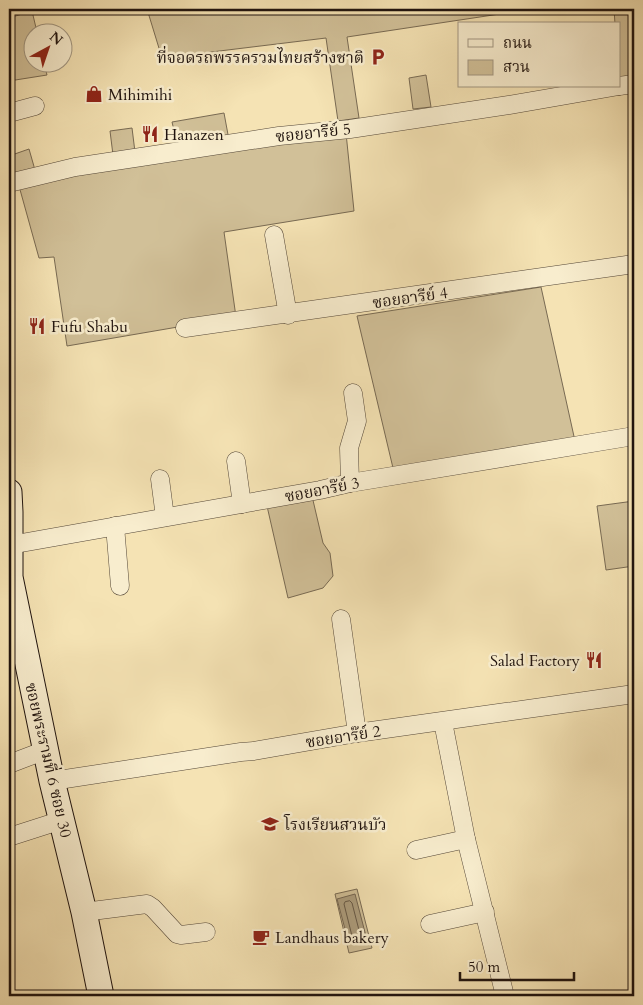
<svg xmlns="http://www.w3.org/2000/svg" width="643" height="1005" viewBox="0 0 643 1005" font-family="Cardo,'Noto Serif Thai',serif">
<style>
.green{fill:#d1c098;stroke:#786a53}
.water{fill:#ac9c7c;stroke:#746550}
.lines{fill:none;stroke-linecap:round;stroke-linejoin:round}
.shore{stroke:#665845;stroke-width:1}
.street-casing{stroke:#544738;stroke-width:19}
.secondary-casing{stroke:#1f130e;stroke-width:27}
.street{stroke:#f8edce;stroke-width:18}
.secondary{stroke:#f8edce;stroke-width:25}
.labels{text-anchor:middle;stroke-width:5;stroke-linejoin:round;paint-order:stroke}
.poi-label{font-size:16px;fill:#1f130e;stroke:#f8edce;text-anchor:start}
.street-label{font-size:16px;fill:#1f130e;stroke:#f8edce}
</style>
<rect width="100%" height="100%" fill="#f5e3b4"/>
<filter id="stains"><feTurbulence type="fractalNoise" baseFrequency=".004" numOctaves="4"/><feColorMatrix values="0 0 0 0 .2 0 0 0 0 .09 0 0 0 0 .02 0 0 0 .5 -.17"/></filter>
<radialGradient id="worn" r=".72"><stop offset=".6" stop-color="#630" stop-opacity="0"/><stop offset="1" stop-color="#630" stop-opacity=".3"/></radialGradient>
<!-- green -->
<g class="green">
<polygon points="147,9 533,9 347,37 359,118 338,121 326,38 162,58"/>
<polygon points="614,9 634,9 634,80 619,83 619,24 615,24"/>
<polygon points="32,11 37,32 32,32 32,62 44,63 47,75 9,81 9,18"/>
<polygon points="426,75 431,107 413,109 409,78"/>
<polygon points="224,113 229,140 178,147 172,122"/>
<polygon points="132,128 135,152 113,155 110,131"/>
<polygon points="346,133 354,211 224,232 236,317 67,346 54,257 39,258 19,186 71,173"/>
<polygon points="29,149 35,170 9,178 9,156"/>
<polygon points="541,287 575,441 393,468 357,316"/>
<polygon points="312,496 323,543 330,553 333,576 323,588 288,598 267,506"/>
<polygon points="634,501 634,566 606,570 597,506"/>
<polygon points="357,889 372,948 349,953 335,894"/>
</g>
<!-- water -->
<polygon class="water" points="355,894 367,940 349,944 337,899"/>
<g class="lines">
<!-- shore -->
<polygon class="shore" points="350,901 352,903 360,934 359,936 355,938 352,936 344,904 345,902"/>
<!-- street casing -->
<g class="street-casing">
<g id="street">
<polyline points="619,86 634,84"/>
<polyline points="9,113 35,106"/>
<polyline points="9,183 75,167 141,157 279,136 350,129 509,105 619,86"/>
<polyline points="274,235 288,315"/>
<polyline points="185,328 634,264"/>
<polyline points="236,461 242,504"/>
<polyline points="160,479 165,517"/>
<polyline points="350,483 349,448 357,421 353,393"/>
<polyline points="115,526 120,586"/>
<polyline points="10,545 320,490 350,483 634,436"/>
<polyline points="341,619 357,733"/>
<polyline points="443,722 466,839 505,996"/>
<polyline points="9,764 46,750"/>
<polyline points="52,781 241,752 254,751 357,733 634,694"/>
<polyline points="9,837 62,820"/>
<polyline points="416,850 466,839"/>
<polyline points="84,912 147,904 153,908 177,934 181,935 206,932"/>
<polyline points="430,924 485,912"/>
</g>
</g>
<!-- secondary casing -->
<g class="secondary-casing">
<polyline id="secondary" points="9,492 10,512 10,577 52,781 84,912 101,996"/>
</g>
<!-- street -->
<use href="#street" class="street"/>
<!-- secondary -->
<use href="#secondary" class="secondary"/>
</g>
<!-- icons -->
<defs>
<g id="parking-bare" transform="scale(1.35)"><path d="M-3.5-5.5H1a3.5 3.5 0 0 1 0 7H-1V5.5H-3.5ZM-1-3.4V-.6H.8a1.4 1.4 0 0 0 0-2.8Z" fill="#8f2418" stroke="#f8edce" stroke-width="2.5" paint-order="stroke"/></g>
<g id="shop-bare" transform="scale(1.35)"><path d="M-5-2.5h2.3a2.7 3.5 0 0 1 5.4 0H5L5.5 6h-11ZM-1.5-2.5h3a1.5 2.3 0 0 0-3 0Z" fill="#8f2418" stroke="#f8edce" stroke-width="2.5" paint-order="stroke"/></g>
<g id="restaurant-bare" transform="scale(1.35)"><path d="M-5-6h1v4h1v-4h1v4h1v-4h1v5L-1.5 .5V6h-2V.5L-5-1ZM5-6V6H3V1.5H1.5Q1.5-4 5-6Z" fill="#8f2418" stroke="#f8edce" stroke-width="2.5" paint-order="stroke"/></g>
<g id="school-bare" transform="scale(1.35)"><path d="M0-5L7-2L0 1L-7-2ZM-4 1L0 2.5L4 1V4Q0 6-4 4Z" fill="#8f2418" stroke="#f8edce" stroke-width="2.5" paint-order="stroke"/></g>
<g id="cafe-bare" transform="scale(1.35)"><path d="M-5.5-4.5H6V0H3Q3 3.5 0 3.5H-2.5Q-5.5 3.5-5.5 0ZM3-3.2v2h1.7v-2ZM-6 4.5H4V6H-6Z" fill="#8f2418" stroke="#f8edce" stroke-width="2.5" paint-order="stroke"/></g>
</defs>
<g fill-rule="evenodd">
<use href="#parking-bare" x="378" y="57"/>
<use href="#shop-bare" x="94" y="94"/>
<use href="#restaurant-bare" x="150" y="134"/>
<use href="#restaurant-bare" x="37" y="326"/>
<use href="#restaurant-bare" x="594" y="660"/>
<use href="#school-bare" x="270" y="824"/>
<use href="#cafe-bare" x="261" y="937"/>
</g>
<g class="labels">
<!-- poi labels -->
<g class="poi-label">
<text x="364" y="63" text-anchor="end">ที่จอดรถพรรครวมไทยสร้างชาติ</text>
<text x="108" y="100">Mihimihi</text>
<text x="164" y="140">Hanazen</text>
<text x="51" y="332">Fufu Shabu</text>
<text x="580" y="666" text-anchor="end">Salad Factory</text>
<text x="284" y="830">โรงเรียนสวนบัว</text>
<text x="275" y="943">Landhaus bakery</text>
</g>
<!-- street labels -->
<g class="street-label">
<text transform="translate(313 132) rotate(-6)" y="6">ซอยอารีย์ 5</text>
<text transform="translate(410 297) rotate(-8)" y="6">ซอยอารีย์ 4</text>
<text transform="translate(322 489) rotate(-11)" y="6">ซอยอาร๊ย์ 3</text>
<text transform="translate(343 736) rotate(-9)" y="6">ซอยอาร๊ย์ 2</text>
<text transform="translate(49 760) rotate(77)" y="6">ซอยพระรามที่ 6 ซอย 30</text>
</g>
</g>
<!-- margin -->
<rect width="643" height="1005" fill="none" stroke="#f5e3b4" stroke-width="30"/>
<rect x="10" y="10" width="623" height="985" fill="none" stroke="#1f130e" stroke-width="2.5"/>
<rect x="15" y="15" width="613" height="975" fill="none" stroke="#1f130e"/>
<!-- legend -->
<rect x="458" y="22" width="162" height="65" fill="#f8edce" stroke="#a19681"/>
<rect x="468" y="39" width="25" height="8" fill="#f8edce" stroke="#a19681"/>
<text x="503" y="48" font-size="15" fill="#1f130e">ถนน</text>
<rect x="468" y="60" width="25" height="15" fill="#d1c098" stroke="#a19681"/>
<text x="503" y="72" font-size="15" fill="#1f130e">สวน</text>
<!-- north arrow -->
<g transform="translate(48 48) rotate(40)"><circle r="24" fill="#f8edce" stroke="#a19681"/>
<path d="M0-4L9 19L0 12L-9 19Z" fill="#8f2418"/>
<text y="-8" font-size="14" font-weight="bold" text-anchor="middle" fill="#1f130e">N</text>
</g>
<!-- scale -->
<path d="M460 972v8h114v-8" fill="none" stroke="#1f130e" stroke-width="2.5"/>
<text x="468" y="972" font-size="15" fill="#1f130e" stroke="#f8edce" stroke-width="4" paint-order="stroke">50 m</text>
<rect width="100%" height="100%" filter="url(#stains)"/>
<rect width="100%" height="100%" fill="url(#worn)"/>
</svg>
